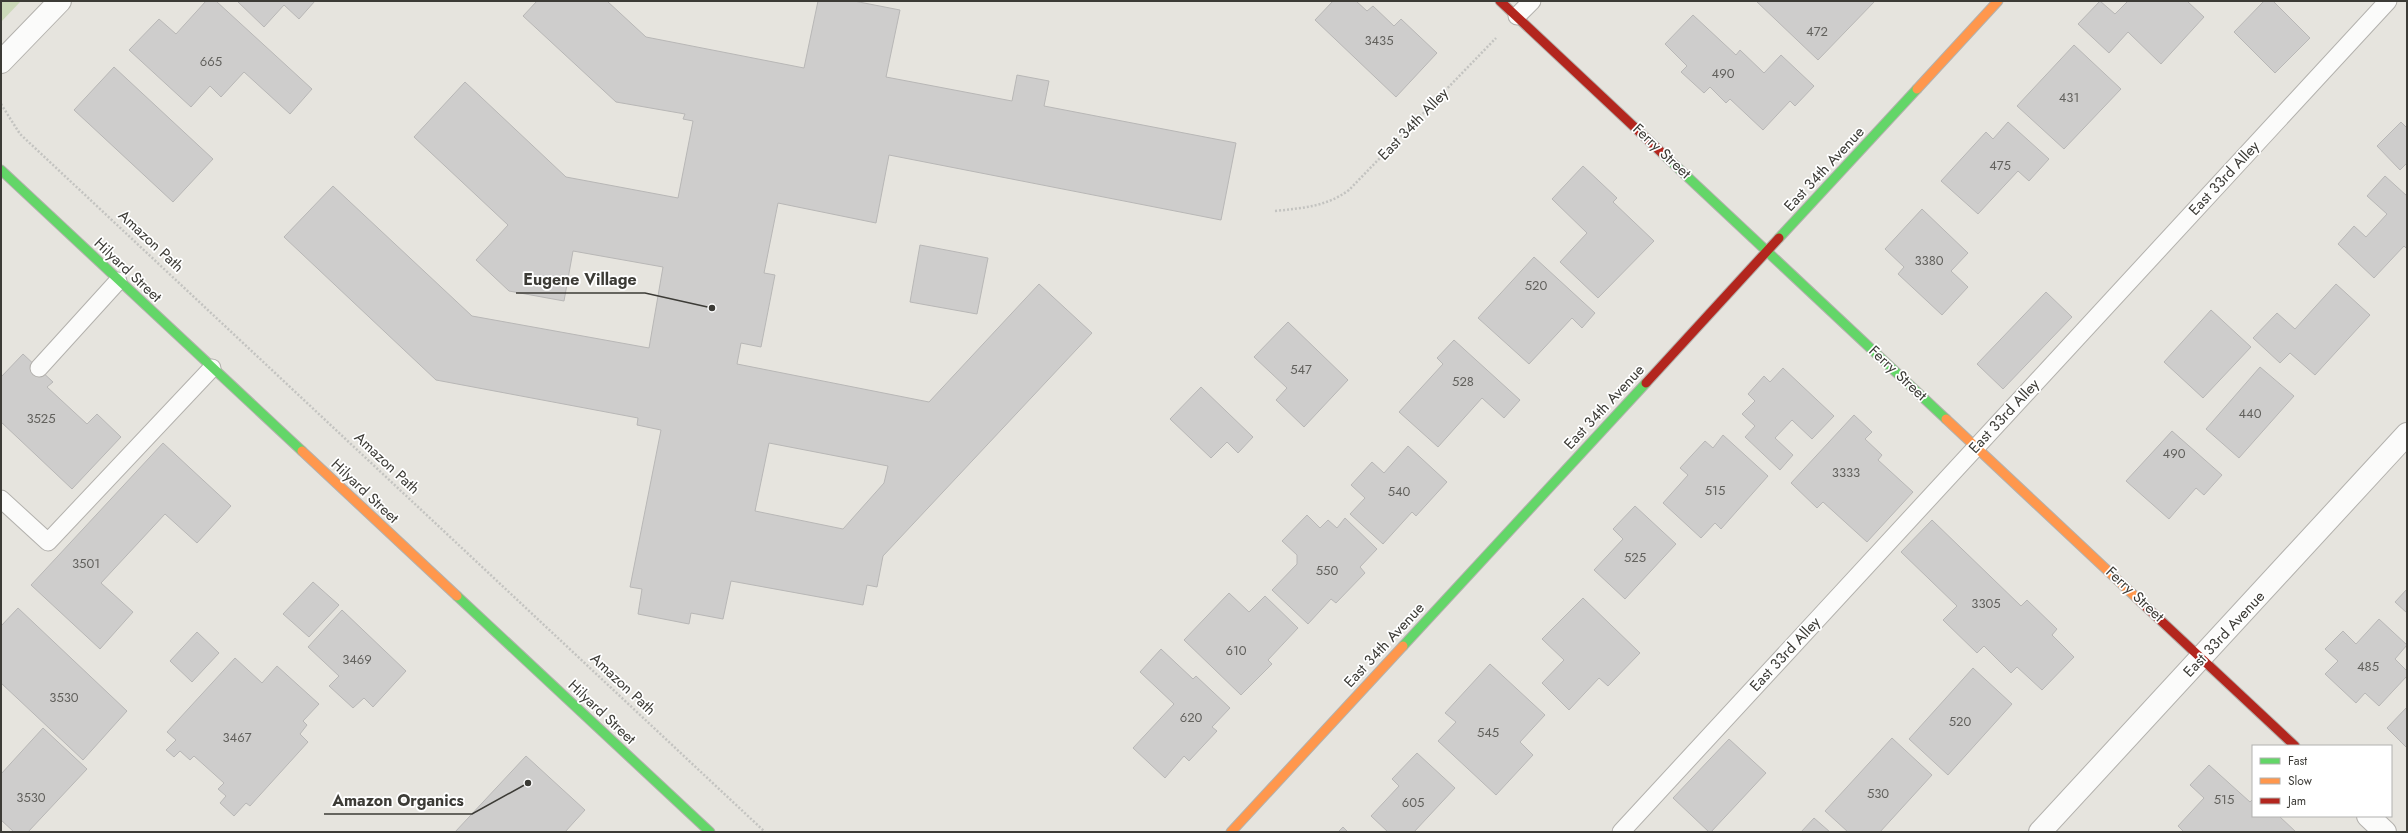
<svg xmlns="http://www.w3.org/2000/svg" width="2408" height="833" viewBox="0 0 2408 833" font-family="Jost,sans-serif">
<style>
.green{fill:#ccd9b9}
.building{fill:#cecdcc;stroke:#b8b7b6;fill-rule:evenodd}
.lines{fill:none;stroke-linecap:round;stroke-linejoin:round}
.lane-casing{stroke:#b3b1ad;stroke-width:19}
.street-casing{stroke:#b3b1ad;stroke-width:24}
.fast-casing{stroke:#b3b1ad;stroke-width:11}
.slow-casing{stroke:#b3b1ad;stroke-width:11}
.jam-casing{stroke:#b3b1ad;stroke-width:11}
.path{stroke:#c3c3c0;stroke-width:2.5;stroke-dasharray:2 2;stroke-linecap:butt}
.lane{stroke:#fbfbfa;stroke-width:17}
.street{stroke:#fbfbfa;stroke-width:22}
.fast{stroke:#63d668;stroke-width:9}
.slow{stroke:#ff974d;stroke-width:9}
.jam{stroke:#b3261e;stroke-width:9}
.labels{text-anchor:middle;stroke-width:3.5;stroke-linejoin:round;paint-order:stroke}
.number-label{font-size:13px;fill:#62615d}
.street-label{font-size:15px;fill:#3c3b36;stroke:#fff}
.leader{fill:none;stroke:#3c3b36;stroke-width:1.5}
.callout-dot{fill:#3c3b36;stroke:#fff;stroke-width:1.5}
.callout-label{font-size:16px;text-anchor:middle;font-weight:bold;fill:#3c3b36;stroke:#fff;stroke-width:3.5;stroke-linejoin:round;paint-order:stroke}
</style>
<rect width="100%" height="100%" fill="#e6e4de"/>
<!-- green -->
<polygon class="green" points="1,1 21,1 1,22"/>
<!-- building -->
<g class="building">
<polygon points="206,1 216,1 312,89 290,114 244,72 221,97 210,86 191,107 129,50 159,19 176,34"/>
<polygon points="237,1 315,1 299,19 284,5 264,27"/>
<path d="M537 1H607L646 37 804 68 818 1H854L900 10 886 77 1012 101 1017 75 1049 81 1044 106 1236 143 1221 220 889 155 876 223 778 203 764 273 775 275 761 347 741 343 737 364 929 402 1039 284 1092 333 883 556 877 587 867 585 863 605 731 581 723 619 691 613 689 624 638 614 642 589 630 587 661 430 637 425 638 418 436 380 284 237 333 186 472 316 649 348 663 267 573 251 564 301 509 291 476 260 508 225 414 137 465 82 566 177 678 198 693 121 683 119 685 114 616 102 523 16ZM769 443 888 466 884 483 843 529 755 511Z"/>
<polygon points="1333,1 1356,1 1367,11 1373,6 1394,26 1401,19 1437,53 1396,97 1315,20"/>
<polygon points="1756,1 1875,1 1818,60"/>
<polygon points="2100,1 2115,14 2128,1 2187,1 2204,17 2161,64 2128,32 2109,53 2078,24"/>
<polygon points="2264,1 2273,1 2310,38 2275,73 2234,32"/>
<polygon points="1693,15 1736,55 1740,50 1764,73 1781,55 1814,86 1795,106 1790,101 1763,130 1730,99 1726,103 1710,87 1704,93 1681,72 1687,66 1665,44"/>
<polygon points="2074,45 2121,89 2064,149 2017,106"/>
<polygon points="114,67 213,159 173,202 74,110"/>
<polygon points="2008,122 2049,159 2029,181 2018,171 1978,214 1941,181 1986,132 1993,139"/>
<polygon points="2401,122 2407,128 2407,163 2400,170 2377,146"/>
<polygon points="1583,166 1617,198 1613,202 1654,241 1598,298 1560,262 1587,233 1552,199"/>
<polygon points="2385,176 2407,196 2407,249 2404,246 2374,278 2338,244 2354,226 2366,237 2387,214 2367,196"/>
<polygon points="1922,209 1968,253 1951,271 1968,287 1942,315 1898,274 1904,267 1885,249"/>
<polygon points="920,245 988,258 977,314 910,302"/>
<polygon points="1534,257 1595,313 1582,328 1572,318 1529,364 1478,318"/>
<polygon points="2336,284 2370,315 2315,375 2290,353 2280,363 2253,338 2277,313 2295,329"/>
<polygon points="2046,292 2072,317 2003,389 1977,364"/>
<polygon points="2211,310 2251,347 2203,398 2164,362"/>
<polygon points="1288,322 1348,380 1304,427 1276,400 1287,388 1254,357"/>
<polygon points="1454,340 1520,400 1504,418 1482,398 1438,447 1399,412 1443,364 1437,358"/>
<polygon points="23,354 53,382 47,387 87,424 97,414 121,437 72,489 1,422 1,377"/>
<polygon points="2260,367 2294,396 2239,458 2206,429"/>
<polygon points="1783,368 1834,416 1812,439 1792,420 1775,438 1793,455 1780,470 1745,437 1755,426 1742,414 1755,401 1748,394 1764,376 1770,382"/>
<polygon points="1201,387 1253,437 1238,453 1227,442 1211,458 1170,419"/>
<polygon points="1854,415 1872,432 1865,439 1882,455 1878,460 1913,492 1867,542 1823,502 1817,508 1791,483"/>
<polygon points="2172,431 2222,475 2204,495 2196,488 2169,519 2126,481"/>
<polygon points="1723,435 1768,476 1721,529 1715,523 1701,538 1663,503 1688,475 1680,468 1705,441 1713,448"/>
<polygon points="163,443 231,506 197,543 165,514 101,583 133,612 100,649 31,585"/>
<polygon points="1408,446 1447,482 1416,516 1412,512 1383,544 1350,514 1365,498 1351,485 1372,462 1384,473"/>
<polygon points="1635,506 1676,544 1625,599 1594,570 1623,539 1613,529"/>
<polygon points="1307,515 1320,528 1328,520 1337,528 1345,518 1377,549 1360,567 1365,573 1336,603 1331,599 1308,624 1272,590 1297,564 1297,555 1282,541"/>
<polygon points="1932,520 2021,606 2027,600 2057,629 2052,635 2074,657 2042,690 2017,667 2011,673 1984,646 1977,653 1943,620 1957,606 1901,552"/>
<polygon points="313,582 339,605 309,637 283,614"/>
<polygon points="2407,589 2407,613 2395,602"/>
<polygon points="1229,593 1249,612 1265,596 1298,628 1268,660 1272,664 1241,695 1184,640"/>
<polygon points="1583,598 1640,653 1608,686 1599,678 1569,710 1542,683 1564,660 1542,639"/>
<polygon points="18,608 127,711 83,760 1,683 1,626"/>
<polygon points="342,610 406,671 373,707 364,698 353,708 329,686 339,676 308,647"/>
<polygon points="2379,619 2407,645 2395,659 2407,671 2407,676 2379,706 2365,693 2356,703 2325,674 2338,661 2325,649 2343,631 2356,644"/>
<polygon points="197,632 219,653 192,682 170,661"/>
<polygon points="1161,649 1193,679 1196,676 1230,708 1212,727 1217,731 1189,761 1184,756 1165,778 1133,748 1174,704 1140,672"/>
<polygon points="235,658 262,683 277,666 319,704 303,721 307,725 300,734 308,742 250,806 246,803 234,816 220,803 226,796 218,789 224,783 194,756 190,760 180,751 174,757 166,750 176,740 167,732"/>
<polygon points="1490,664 1545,715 1520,742 1533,755 1496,795 1438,741 1456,722 1445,713"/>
<polygon points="1973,668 2012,704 1948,775 1909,739"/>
<polygon points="2407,707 2407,748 2387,728"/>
<polygon points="43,728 87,769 28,832 14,832 1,820 1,774"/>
<polygon points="1892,738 1932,775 1880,832 1848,832 1825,811"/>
<polygon points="1729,739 1766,773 1711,832 1709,832 1673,798"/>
<polygon points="1417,753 1455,788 1414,832 1388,832 1371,816 1399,786 1392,779"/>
<polygon points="526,756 585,810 565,832 455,832"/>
<polygon points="2209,765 2250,802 2253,799 2253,816 2279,816 2296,832 2184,832 2178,826 2204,798 2190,785"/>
<polygon points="1814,818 1830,832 1801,832"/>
<polygon points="1343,827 1348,832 1338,832"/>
</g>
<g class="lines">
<!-- lane casing -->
<g class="lane-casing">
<g id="lane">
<polyline points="1517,16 1532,1"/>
<polyline points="39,368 118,281"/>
<polyline points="1,499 48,542 212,368"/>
<polyline points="1621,832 2388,1"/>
</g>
</g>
<!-- street casing -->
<g class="street-casing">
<g id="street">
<polyline points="1,62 60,1"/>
<polyline points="2368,816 2385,832"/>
<polyline points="2040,832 2407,434"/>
</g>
</g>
<!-- fast casing -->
<g class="fast-casing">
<g id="fast">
<polyline points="1662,153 1946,419"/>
<polyline points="1,170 302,451"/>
<polyline points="1779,238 1917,89"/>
<polyline points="457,596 710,832"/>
<polyline points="1403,646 1646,383"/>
</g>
</g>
<!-- slow casing -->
<g class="slow-casing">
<g id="slow">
<polyline points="1917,89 1998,1"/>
<polyline points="1946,419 2141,602"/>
<polyline points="302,451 457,596"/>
<polyline points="1231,832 1403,646"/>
</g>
</g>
<!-- jam casing -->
<g class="jam-casing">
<g id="jam">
<polyline points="1500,1 1662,153"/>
<polyline points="1646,383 1779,238"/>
<polyline points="2141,602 2295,746"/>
</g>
</g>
<!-- path -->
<g class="path">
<polyline points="1,104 20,134 765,832"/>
<path d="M1275 211C1302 208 1326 207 1349 190L1496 38"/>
</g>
<!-- lane -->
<use href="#lane" class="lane"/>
<!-- street -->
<use href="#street" class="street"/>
<!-- fast -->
<use href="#fast" class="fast"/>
<!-- slow -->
<use href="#slow" class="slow"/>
<!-- jam -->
<use href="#jam" class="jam"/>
</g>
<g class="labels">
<!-- number labels -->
<g class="number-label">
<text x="1817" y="36">472</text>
<text x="1379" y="45">3435</text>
<text x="211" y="66">665</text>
<text x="1723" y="78">490</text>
<text x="2069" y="102">431</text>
<text x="2000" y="170">475</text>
<text x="1929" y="265">3380</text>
<text x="1536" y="290">520</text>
<text x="1301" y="374">547</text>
<text x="1463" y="386">528</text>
<text x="2250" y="418">440</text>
<text x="41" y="423">3525</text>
<text x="2174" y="458">490</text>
<text x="1846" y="477">3333</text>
<text x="1715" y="495">515</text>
<text x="1399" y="496">540</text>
<text x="1635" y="562">525</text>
<text x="86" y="568">3501</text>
<text x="1327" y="575">550</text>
<text x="1986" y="608">3305</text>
<text x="1236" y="655">610</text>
<text x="357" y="664">3469</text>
<text x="2368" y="671">485</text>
<text x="64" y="702">3530</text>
<text x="1191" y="722">620</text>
<text x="1960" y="726">520</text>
<text x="1488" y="737">545</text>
<text x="237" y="742">3467</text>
<text x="1878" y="798">530</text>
<text x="31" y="802">3530</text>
<text x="2224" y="804">515</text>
<text x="1413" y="807">605</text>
</g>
<!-- street labels -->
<g class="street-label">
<text transform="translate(1413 124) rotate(-46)" y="5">East 34th Alley</text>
<text transform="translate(1662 151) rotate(43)" y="5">Ferry Street</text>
<text transform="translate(1824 169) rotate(-47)" y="5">East 34th Avenue</text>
<text transform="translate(2224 178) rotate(-47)" y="5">East 33rd Alley</text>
<text transform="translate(151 241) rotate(43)" y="5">Amazon Path</text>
<text transform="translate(128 270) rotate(43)" y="5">Hilyard Street</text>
<text transform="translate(1898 373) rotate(43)" y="5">Ferry Street</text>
<text transform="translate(1604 407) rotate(-47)" y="5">East 34th Avenue</text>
<text transform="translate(2004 416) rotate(-47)" y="5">East 33rd Alley</text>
<text transform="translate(387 463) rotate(43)" y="5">Amazon Path</text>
<text transform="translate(365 491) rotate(43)" y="5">Hilyard Street</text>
<text transform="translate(2135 594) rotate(43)" y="5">Ferry Street</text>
<text transform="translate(2224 634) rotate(-47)" y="5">East 33rd Avenue</text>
<text transform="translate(1384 645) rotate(-47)" y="5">East 34th Avenue</text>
<text transform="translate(1785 654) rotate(-47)" y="5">East 33rd Alley</text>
<text transform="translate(623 684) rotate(43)" y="5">Amazon Path</text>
<text transform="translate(602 712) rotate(43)" y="5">Hilyard Street</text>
</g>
</g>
<!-- callouts -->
<path class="leader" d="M712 308L645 293H516M528 783L472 814H324"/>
<g class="callout-dot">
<circle cx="712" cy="308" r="4"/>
<circle cx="528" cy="783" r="4"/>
</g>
<g class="callout-label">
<text x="580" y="285">Eugene Village</text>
<text x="398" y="806">Amazon Organics</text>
</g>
<!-- border -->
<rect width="2408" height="833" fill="none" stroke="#3c3b36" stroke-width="4"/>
<!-- legend -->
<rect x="2252" y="745" width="140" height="72" fill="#ffffff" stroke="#b1b1af"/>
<rect x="2260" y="758" width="20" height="6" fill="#63d668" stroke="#b1b1af"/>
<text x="2288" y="765" font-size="12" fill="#3c3b36">Fast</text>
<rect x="2260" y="778" width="20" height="6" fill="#ff974d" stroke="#b1b1af"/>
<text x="2288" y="785" font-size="12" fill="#3c3b36">Slow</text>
<rect x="2260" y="798" width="20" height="6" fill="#b3261e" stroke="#b1b1af"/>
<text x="2288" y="805" font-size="12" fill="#3c3b36">Jam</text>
</svg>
